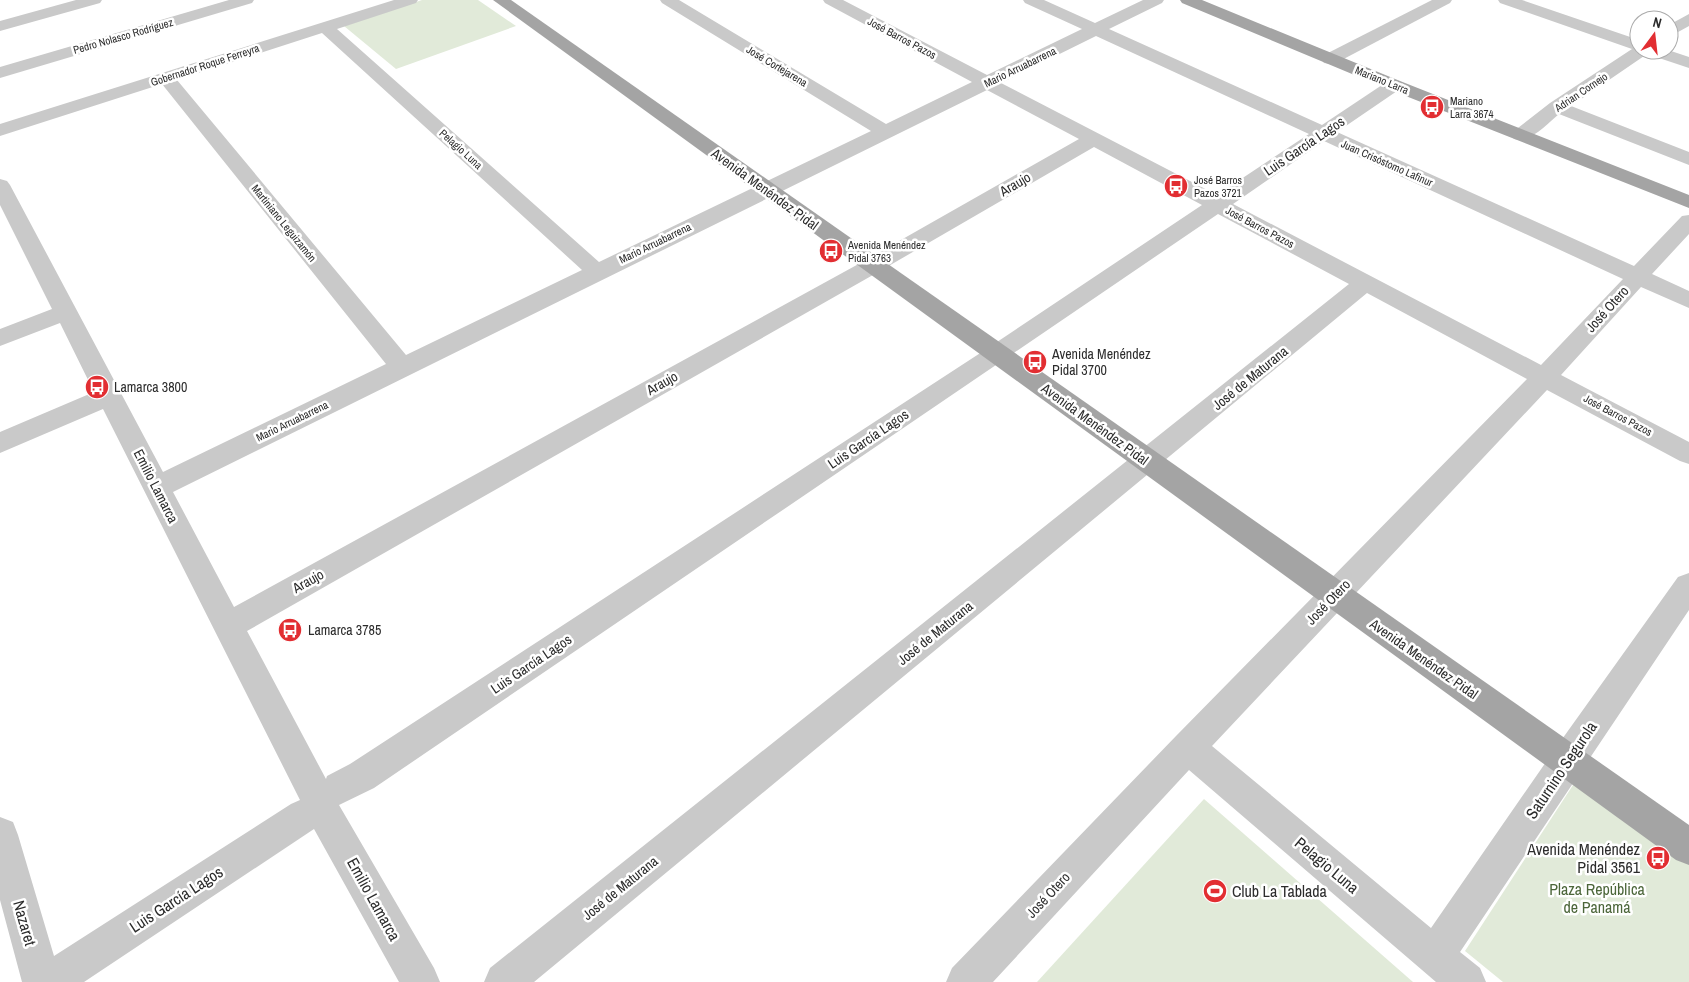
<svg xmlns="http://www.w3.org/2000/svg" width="1689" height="982" viewBox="0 0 1689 982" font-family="'Archivo Narrow',sans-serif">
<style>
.green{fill:#e1ead9}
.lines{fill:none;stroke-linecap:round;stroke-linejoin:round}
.minor{fill:#c9c9c9;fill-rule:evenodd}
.major{fill:#a4a4a4;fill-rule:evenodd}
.labels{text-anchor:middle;stroke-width:5;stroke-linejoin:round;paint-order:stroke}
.far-street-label{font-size:11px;fill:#2c2c2c;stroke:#fff}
.far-poi-label{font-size:11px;fill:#2c2c2c;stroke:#fff;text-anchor:start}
.street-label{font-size:14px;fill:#2c2c2c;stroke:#fff}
.poi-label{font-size:14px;fill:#2c2c2c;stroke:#fff;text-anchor:start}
.near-street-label{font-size:16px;fill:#2c2c2c;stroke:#fff}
.near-poi-label{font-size:16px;fill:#2c2c2c;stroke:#fff;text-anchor:end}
.near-park-label{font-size:16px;fill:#4c663a;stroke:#fff}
</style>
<rect width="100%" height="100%" fill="#fff"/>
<!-- green -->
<g class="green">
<polygon points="422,0 478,0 516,26 396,69 344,26"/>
<polygon points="1575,782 1689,864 1689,982 1503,982 1465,951"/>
<polygon points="1204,799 1413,982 1037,982"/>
</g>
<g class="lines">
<!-- minor -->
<g class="minor">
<polygon points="76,0 102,0 100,3 0,31 0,21"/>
<polygon points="229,0 254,0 252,3 0,78 0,67"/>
<path d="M394 0H418L416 3 337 29 599 262 871 131 662 3 660 0H679L886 124 972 82 825 3 823 0H843L987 75 1082 29 1025 3 1023 0H1044L1095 23 1143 0H1164L1162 3 1109 29 1322 125 1388 81 1394 80 1400 81 1403 85 1400 89 1337 132 1634 266 1682 216 1689 215V234L1652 274 1689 291V308L1641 287 1561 375 1689 442V464L1680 461 1547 390 1212 746 1431 928 1555 749 1678 577 1689 573V610L1460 952 1480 968 1486 982H1436L1189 770 993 982H946L952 968 1176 736 1527 379 1367 293 534 982H484L490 968 1349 284 1218 214 374 788 339 805 434 968 440 982H399L314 829 84 982H22L0 900V817L13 822 18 835 54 956 291 804 300 800 103 409 0 453V432L94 392 60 323 0 346V329L52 309 0 205V179L7 181 10 185 163 472 386 364 162 84 0 136V124ZM322 33 582 270 406 355 177 80ZM1096 36 1309 134 1217 195 1001 83ZM987 90 1079 139 864 261 234 607 173 492ZM1324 141 1623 279 1541 365 1233 204ZM1094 147 1202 205 988 348 350 764 327 776 326 779 247 631 880 271Z"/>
<polygon points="1432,0 1452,0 1450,3 1336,63 1330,64 1324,63 1321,59 1324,55"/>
<path d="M1498 0H1522L1639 40V50H1668L1689 57V68L1647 54 1571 106 1689 152V165L1559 114C1547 124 1531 143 1514 139L1511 135 1514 131 1550 103 1632 49 1500 3Z"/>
<polygon points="1689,14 1689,26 1669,37 1669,25"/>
</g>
<!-- major -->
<g class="major">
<polygon points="493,0 511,0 1689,825 1689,865 1676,860"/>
<polygon points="1180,0 1202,0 1400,81 1689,195 1689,208 1388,89 1182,3"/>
</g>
</g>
<!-- icons -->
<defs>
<g id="bus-disc" transform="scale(1.25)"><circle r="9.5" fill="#e22e32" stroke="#fff"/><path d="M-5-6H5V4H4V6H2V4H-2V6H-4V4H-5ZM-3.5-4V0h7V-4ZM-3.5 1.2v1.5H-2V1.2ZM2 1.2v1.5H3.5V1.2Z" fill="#fff"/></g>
<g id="stadium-disc" transform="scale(1.25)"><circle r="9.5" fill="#e22e32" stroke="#fff"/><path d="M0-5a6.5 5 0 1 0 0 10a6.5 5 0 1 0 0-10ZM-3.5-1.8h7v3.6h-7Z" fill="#fff"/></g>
</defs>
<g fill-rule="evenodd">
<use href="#bus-disc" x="1432" y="107"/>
<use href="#bus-disc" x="1176" y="186"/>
<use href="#bus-disc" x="831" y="251"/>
<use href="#bus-disc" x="1035" y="362"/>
<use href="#bus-disc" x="97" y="387"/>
<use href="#bus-disc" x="290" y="630"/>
<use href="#bus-disc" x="1658" y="858"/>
<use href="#stadium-disc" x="1215" y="891"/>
</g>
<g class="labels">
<!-- far-street labels -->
<g class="far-street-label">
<text transform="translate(123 36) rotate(-16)" y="4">Pedro Nolasco Rodríguez</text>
<text transform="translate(902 38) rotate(28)" y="4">José Barros Pazos</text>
<text transform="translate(205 65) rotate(-18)" y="4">Gobernador Roque Ferreyra</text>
<text transform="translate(777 66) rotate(31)" y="4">José Cortejarena</text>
<text transform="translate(1020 67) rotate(-26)" y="4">Mario Arruabarrena</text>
<text transform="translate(1382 80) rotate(22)" y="4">Mariano Larra</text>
<text transform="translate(1581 92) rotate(-34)" y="4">Adrian Cornejo</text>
<text transform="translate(461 149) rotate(42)" y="4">Pelagio Luna</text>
<text transform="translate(1387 163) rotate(24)" y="4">Juan Crisóstomo Lafinur</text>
<text transform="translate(284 223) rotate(51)" y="4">Martiniano Leguizamón</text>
<text transform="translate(1260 227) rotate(28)" y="4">José Barros Pazos</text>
<text transform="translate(655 243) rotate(-26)" y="4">Mario Arruabarrena</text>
<text transform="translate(1618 415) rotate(28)" y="4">José Barros Pazos</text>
<text transform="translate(292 421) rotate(-26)" y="4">Mario Arruabarrena</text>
</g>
<!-- far-poi labels -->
<g class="far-poi-label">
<text x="1450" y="105">Mariano<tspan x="1450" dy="13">Larra 3674</tspan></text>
<text x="1194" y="184">José Barros<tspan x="1194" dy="13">Pazos 3721</tspan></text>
<text x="848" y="249">Avenida Menéndez<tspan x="848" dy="13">Pidal 3763</tspan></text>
</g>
<!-- street labels -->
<g class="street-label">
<text transform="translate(1304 146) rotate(-34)" y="5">Luis García Lagos</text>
<text transform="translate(1015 184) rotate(-30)" y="5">Araujo</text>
<text transform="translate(765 189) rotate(36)" y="5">Avenida Menéndez Pidal</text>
<text transform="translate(1607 309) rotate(-48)" y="5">José Otero</text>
<text transform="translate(1250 378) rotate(-39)" y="5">José de Maturana</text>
<text transform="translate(662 383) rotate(-29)" y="5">Araujo</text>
<text transform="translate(1095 424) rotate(36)" y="5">Avenida Menéndez Pidal</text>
<text transform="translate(868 439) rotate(-34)" y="5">Luis García Lagos</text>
<text transform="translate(156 486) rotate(63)" y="5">Emilio Lamarca</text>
<text transform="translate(308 581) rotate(-29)" y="5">Araujo</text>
<text transform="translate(1328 602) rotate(-46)" y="5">José Otero</text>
<text transform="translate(935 633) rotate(-39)" y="5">José de Maturana</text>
<text transform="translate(1424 659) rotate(35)" y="5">Avenida Menéndez Pidal</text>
<text transform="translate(531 664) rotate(-34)" y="5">Luis García Lagos</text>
<text transform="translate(620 888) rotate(-39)" y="5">José de Maturana</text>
<text transform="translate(1048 895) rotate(-47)" y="5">José Otero</text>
</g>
<!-- poi labels -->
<g class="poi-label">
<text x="1052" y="359">Avenida Menéndez<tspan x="1052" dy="16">Pidal 3700</tspan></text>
<text x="114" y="392">Lamarca 3800</text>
<text x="308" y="635">Lamarca 3785</text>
</g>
<!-- near-street labels -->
<g class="near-street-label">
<text transform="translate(1561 770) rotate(-56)" y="6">Saturnino Segurola</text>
<text transform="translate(1327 865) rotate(40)" y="6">Pelagio Luna</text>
<text transform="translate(176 899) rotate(-33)" y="6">Luis García Lagos</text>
<text transform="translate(374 899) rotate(61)" y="6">Emilio Lamarca</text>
<text transform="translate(25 923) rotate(74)" y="6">Nazaret</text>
</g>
<!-- near-poi labels -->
<g class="near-poi-label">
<text x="1640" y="855">Avenida Menéndez<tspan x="1640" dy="18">Pidal 3561</tspan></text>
<text x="1232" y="897" text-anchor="start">Club La Tablada</text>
</g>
<!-- near-park labels -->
<g class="near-park-label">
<text x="1597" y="895">Plaza República<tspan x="1597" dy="18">de Panamá</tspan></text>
</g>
</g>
<!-- north arrow -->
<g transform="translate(1654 35) rotate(15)"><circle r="24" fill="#ffffff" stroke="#ababab"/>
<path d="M0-4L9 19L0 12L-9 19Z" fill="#e22e32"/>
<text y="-8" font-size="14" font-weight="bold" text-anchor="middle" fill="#2c2c2c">N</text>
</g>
</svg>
